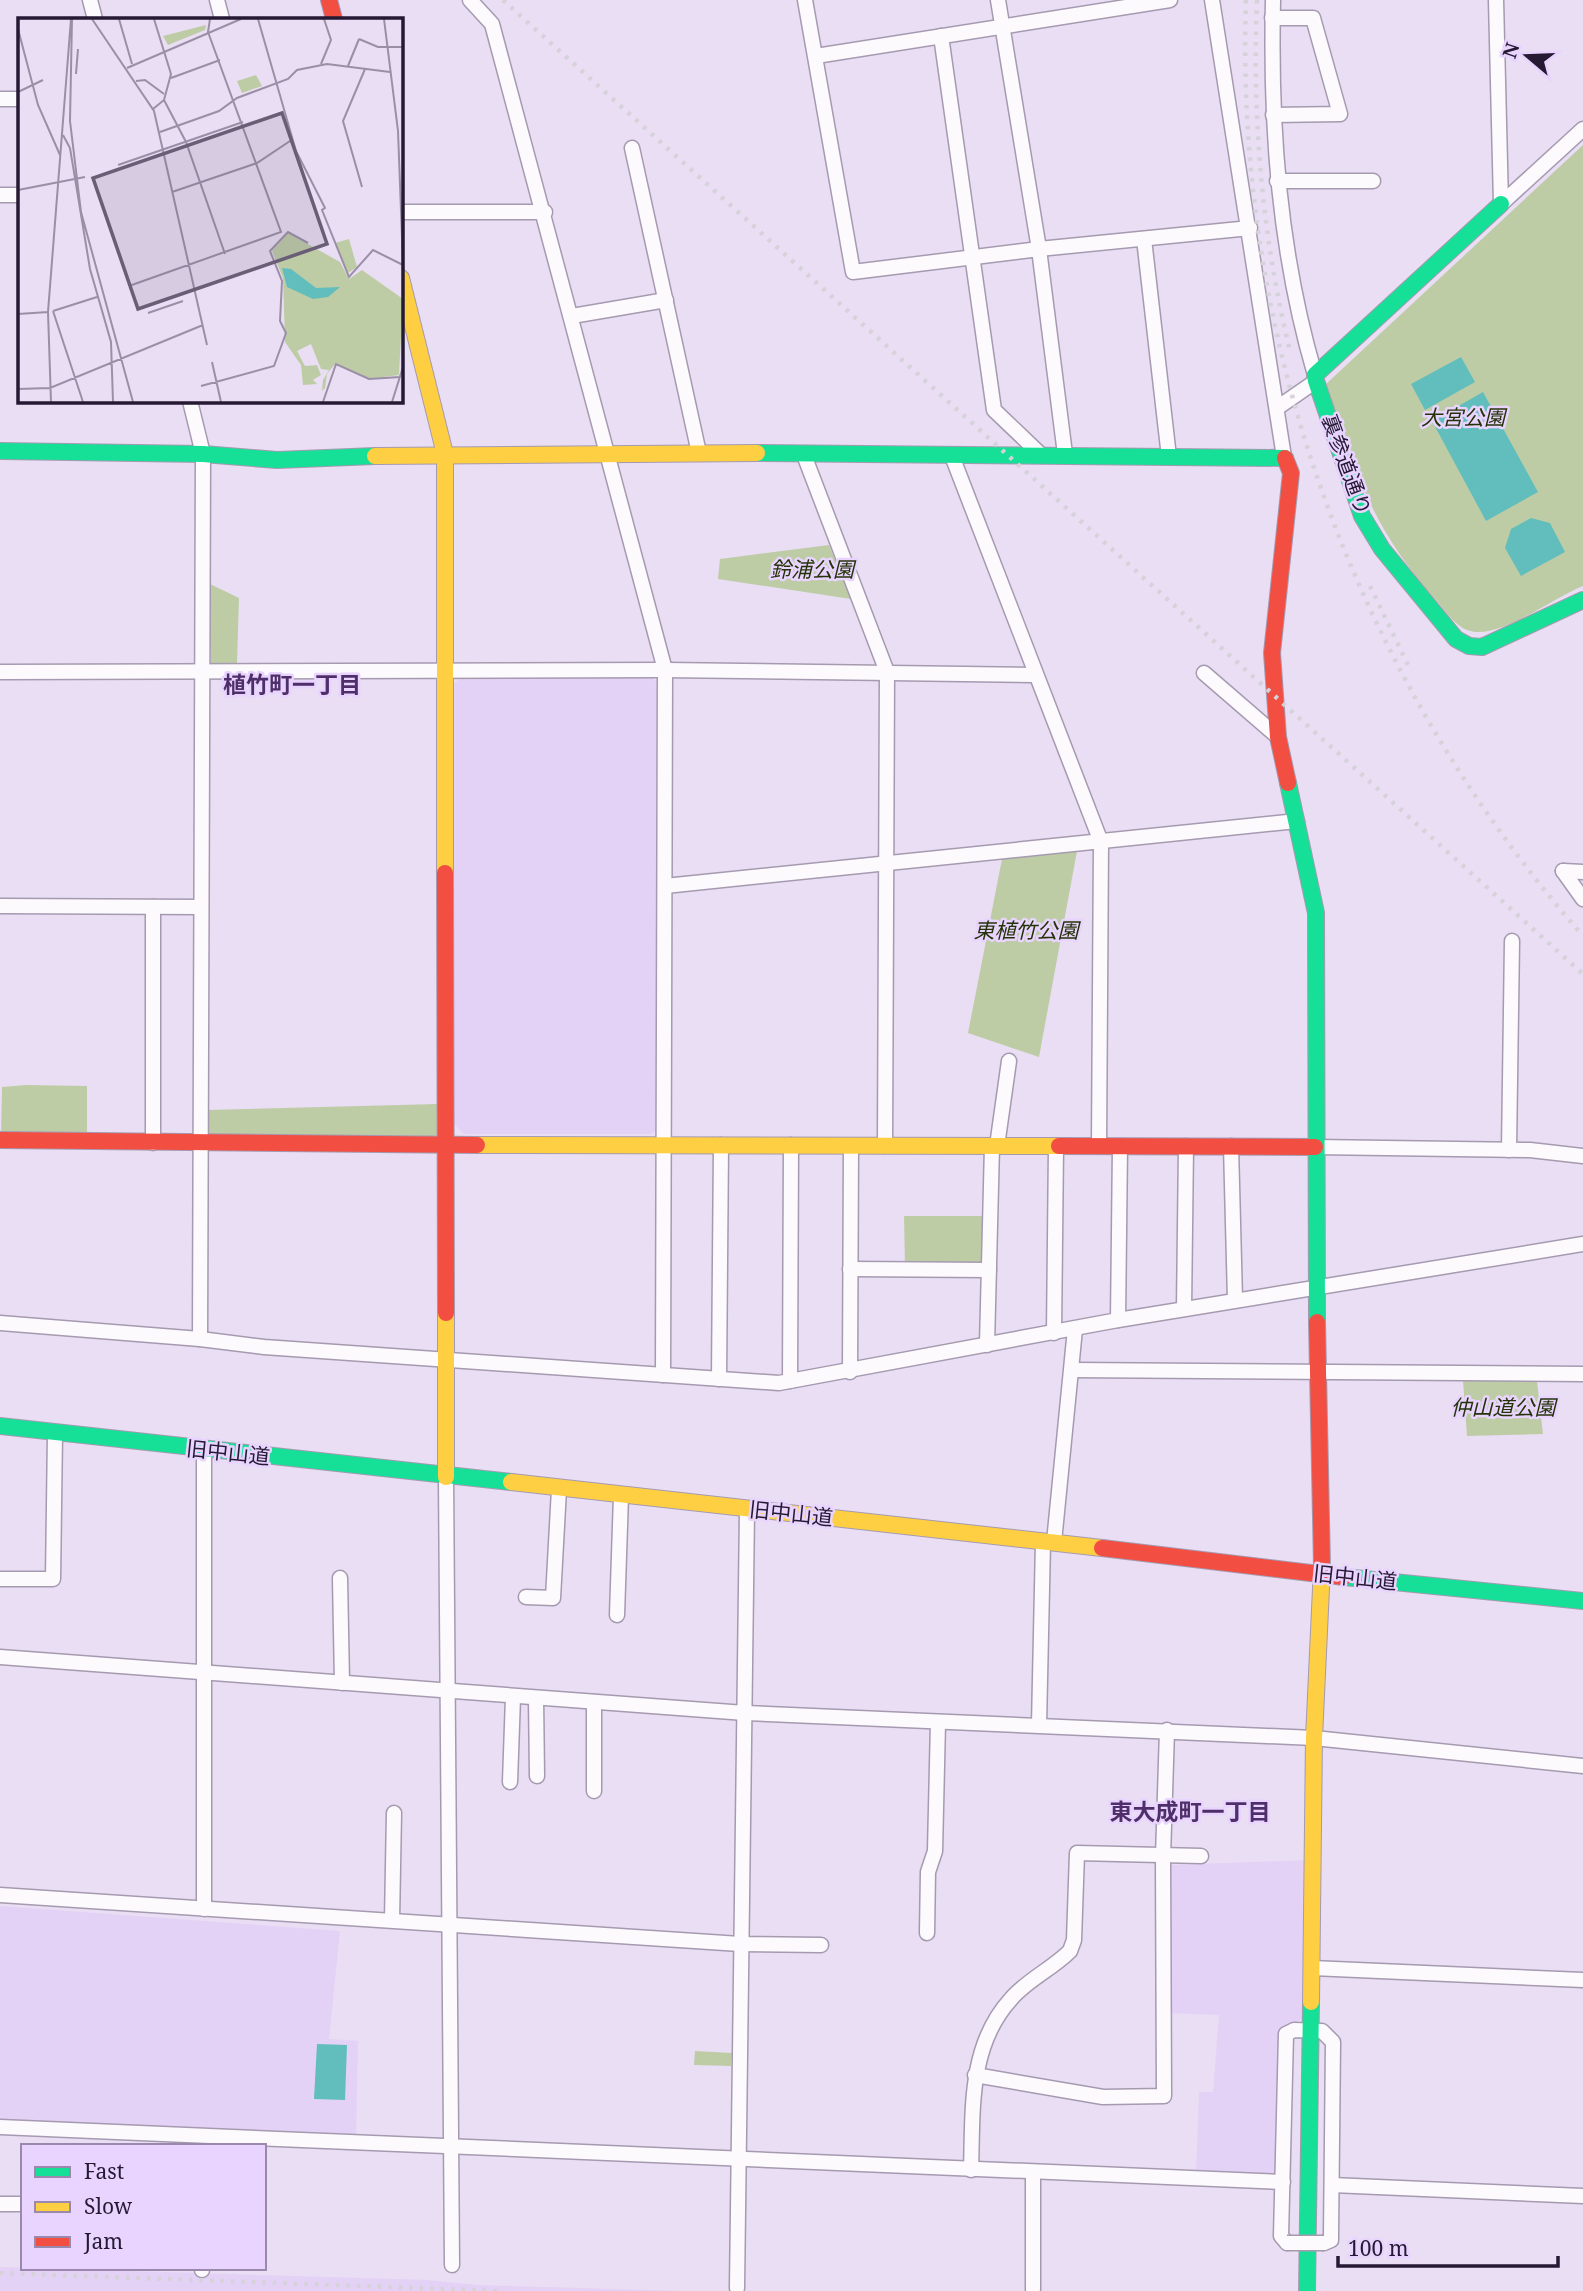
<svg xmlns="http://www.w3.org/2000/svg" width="1583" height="2291" viewBox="0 0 1583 2291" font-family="'Noto Serif','Noto Sans JP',serif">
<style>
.built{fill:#e4d2f6}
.green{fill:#becca6}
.water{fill:#61bebd}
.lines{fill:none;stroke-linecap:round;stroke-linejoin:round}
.street-casing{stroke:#a59ab0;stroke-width:17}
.fast-casing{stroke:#a59ab0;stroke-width:18}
.slow-casing{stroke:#a59ab0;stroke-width:18}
.jam-casing{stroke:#a59ab0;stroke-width:18}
.street{stroke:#fcfafd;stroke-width:14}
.fast{stroke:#16e098;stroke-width:16}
.slow{stroke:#ffcf43;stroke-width:16}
.jam{stroke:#f24e42;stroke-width:16}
.rail{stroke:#d5d2da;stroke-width:4.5;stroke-dasharray:3.5 7;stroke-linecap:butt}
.street-bridge-casing{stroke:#a59ab0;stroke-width:17;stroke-linecap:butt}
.street-bridge{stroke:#fcfafd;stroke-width:14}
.labels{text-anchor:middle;stroke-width:5;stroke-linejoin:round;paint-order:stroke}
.park-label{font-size:21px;font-style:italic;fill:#243307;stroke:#e8d4fe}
.street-label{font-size:21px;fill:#261933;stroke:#e8d4fe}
.neighbourhood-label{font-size:23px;font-weight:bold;fill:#4e2f69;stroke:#e8d4fe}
.inset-road{fill:none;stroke:#9b8fa7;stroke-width:2}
.view{fill:#6a5e77;fill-opacity:0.15;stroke:#6a5e77;stroke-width:3.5}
.inset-edge{fill:none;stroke:#261933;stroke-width:3.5}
</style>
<rect width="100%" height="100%" fill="#e9def4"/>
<!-- built -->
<g class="built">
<polygon points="461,678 653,678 658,684 657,1130 651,1134 464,1134 453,1123 454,683"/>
<polygon points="1309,1860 1307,2015 1281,2032 1279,2177 1196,2175 1199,2092 1213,2092 1219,2015 1170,2013 1171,1865"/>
<polygon points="0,1906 340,1931 329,2039 358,2041 356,2140 0,2122"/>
<polygon points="0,2267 427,2280 477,2285 682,2291 0,2291"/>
</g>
<!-- green -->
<g class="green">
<path d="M1583 145V586C1553 598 1507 634 1476 632 1458 631 1447 613 1436 600 1373 530 1354 471 1326 384Z"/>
<polygon points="829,545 851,599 718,579 720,559"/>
<polygon points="208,583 239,598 237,663 211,663"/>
<polygon points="1077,851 1039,1057 968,1033 1002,859"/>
<polygon points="26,1085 87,1086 87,1139 1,1137 2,1087"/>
<polygon points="437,1104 437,1139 207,1138 208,1110"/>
<polygon points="904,1216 986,1216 984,1267 905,1267"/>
<polygon points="1463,1381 1537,1381 1543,1434 1467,1436"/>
<polygon points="695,2051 732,2053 731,2066 694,2065"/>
</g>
<!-- water -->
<g class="water">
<polygon points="1461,357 1475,382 1425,410 1411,384"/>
<polygon points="1483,392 1538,492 1486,521 1432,421"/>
<polygon points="1531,518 1550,523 1565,552 1521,576 1505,548 1511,529"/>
<polygon points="317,2044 347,2045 345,2100 314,2099"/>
</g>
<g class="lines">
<!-- street casing -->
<g class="street-casing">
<g id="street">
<polyline points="90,0 95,19"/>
<polyline points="217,0 222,19"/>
<polyline points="470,0 492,24 665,670 663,1375"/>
<polyline points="805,0 853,272 1039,249 1065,454"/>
<polyline points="998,0 1039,249 1250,228"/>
<polyline points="1212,0 1284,457"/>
<path d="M1273 0C1270 128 1279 252 1315 375"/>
<polyline points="1496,0 1501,204"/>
<polyline points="1272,18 1313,18 1340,114 1273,115"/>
<polyline points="941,36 994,410 1039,453"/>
<polyline points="816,56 1170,0"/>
<polyline points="0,99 19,99"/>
<polyline points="632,148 699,453"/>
<polyline points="1277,181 1373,181"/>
<polyline points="0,195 19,195"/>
<polyline points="1501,204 1583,129"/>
<polyline points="401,212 545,212"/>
<polyline points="1144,239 1169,457"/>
<polyline points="572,316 666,300"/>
<polyline points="190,401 203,454 200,1339"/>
<polyline points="1277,408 1316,381"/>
<polyline points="804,455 887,672 885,1146"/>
<polyline points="952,456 1101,842 1099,1146"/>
<polyline points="0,672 665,670 1034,675"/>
<polyline points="1204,673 1278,737"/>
<polyline points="1563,871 1583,899"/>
<polyline points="1563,871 1583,872"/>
<polyline points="665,886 1297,821"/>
<polyline points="0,906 201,907"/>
<polyline points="153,1143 153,907"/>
<polyline points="997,1146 1009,1061"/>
<polyline points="1231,1146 1235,1300"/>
<polyline points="1315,1147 1530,1150 1583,1156"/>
<polyline points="1509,1150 1512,941"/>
<polyline points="850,1269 989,1270"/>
<polyline points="1184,1309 1186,1146"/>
<polyline points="1118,1320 1583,1244"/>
<polyline points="0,1323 200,1339 264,1347 779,1383 1118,1320 1120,1146"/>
<polyline points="1054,1333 1056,1146"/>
<polyline points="987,1345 992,1146"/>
<polyline points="1072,1370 1583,1374"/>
<polyline points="850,1372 851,1146"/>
<polyline points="719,1379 721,1145"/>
<polyline points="790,1381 791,1145"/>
<polyline points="204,1451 204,1909"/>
<polyline points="446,1477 452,2265"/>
<polyline points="1054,1542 1075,1329"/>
<polyline points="340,1578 342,1683"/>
<polyline points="0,1579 53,1579 55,1433"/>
<polyline points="526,1597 553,1598 559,1489"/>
<polyline points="617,1615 621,1496"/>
<polyline points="0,1657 745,1713 1314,1738 1583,1766"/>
<polyline points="536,1698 537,1776"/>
<polyline points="1039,1725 1043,1542"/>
<polyline points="510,1782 513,1697"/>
<polyline points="594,1791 594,1702"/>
<polyline points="0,1895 740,1944 821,1945"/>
<polyline points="392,1920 394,1813"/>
<polyline points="927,1933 928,1872 935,1851 938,1722"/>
<polyline points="1312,1968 1583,1980"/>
<polyline points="975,2075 1103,2097 1164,2096 1163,1857 1167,1730"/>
<polyline points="0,2127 1283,2182"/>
<path d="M971 2170C973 2111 968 2046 1011 1999 1027 1980 1052 1969 1070 1951L1074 1940 1077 1853 1201 1856"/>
<polyline points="1332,2185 1583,2196"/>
<polyline points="0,2204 23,2204"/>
<polyline points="1287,2243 1281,2236 1286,2034 1294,2030 1322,2031 1333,2042 1331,2235 1331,2240 1324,2243"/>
<polyline points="202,2270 202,2268"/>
<polyline points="737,2288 747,1510"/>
<polyline points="1033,2289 1033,2172"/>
</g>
</g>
<!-- fast casing -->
<g class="fast-casing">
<g id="fast">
<polyline points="1501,204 1315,375 1316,381 1362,516 1382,549 1456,639 1469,646 1482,647 1583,600"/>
<polyline points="0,451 203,454 277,460 375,456"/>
<polyline points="757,453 1285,458"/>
<polyline points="1288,783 1316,913 1317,1322"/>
<polyline points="0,1426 511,1482"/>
<polyline points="1344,1577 1583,1601"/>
<polyline points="1307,2291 1311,2002"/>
</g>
</g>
<!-- slow casing -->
<g class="slow-casing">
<g id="slow">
<polyline points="401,278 445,454 445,873"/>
<polyline points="375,456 757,453"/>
<polyline points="477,1145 1059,1146"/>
<polyline points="446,1313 446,1477"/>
<polyline points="511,1482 1102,1548"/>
<polyline points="1311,2002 1314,1738 1322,1567"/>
</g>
</g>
<!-- jam casing -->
<g class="jam-casing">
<g id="jam">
<polyline points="329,0 334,19"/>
<polyline points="1285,458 1291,473 1272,653 1278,737 1288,783"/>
<polyline points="445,873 446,1313"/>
<polyline points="0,1140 477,1145"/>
<polyline points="1059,1146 1315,1147"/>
<polyline points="1317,1322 1322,1567"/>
<polyline points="1102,1548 1344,1577"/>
</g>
</g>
<!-- street -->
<use href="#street" class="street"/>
<!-- fast -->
<use href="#fast" class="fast"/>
<!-- slow -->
<use href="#slow" class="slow"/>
<!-- jam -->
<use href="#jam" class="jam"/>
<!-- rail -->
<g class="rail">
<polyline points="503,0 1583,974"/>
<path d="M1246 0C1234 344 1357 678 1583 936"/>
<path d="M1257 0C1252 116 1262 238 1290 351"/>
<polyline points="1370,586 1408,665"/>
<polyline points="0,2273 501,2291"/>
</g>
<!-- street-bridge casing -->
<g class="street-bridge-casing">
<polyline id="street-bridge" points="1287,2243 1324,2243"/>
</g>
<!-- street-bridge -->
<use href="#street-bridge" class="street-bridge"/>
</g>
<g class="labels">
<!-- park labels -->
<g class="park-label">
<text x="1463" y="425">大宮公園</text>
<text x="812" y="577">鈴浦公園</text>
<text x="1026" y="938">東植竹公園</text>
<text x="1503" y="1415">仲山道公園</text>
</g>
<!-- street labels -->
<g class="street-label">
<text transform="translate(1346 465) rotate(70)" y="7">裏参道通り</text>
<text transform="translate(228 1453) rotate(6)" y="7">旧中山道</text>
<text transform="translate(791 1514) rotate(6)" y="7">旧中山道</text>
<text transform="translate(1355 1578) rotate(6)" y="7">旧中山道</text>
</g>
<!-- neighbourhood labels -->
<g class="neighbourhood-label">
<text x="292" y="693">植竹町一丁目</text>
<text x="1190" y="1820">東大成町一丁目</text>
</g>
</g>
<!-- overview -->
<g transform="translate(18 18)">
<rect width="385" height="385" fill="#e9def4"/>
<path d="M188 7 187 12 150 27 145 18ZM238 57 244 68 224 75 219 63ZM270 215 322 244 331 261 344 252 385 281 381 357 351 361 317 346 309 356 307 370 304 373 305 362 311 352 303 351 293 326 279 333 287 348 299 347 303 357 295 362 299 366 285 367 283 347 267 324 265 260 254 233ZM331 221 339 249 330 255 317 225Z" fill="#becca6"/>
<path d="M264 250 273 251 298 270 322 269 310 279 295 281 269 269Z" fill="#61bebd"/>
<path class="inset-road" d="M54 1 52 103 63 194 115 384M74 1 136 93 189 327M101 1 114 46M240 1 278 133 307 190 304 192 331 259 355 232 385 247M366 1 380 113 385 246M0 11 20 87 42 137M341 21 360 29H385M303 46 313 22 306 1M330 48 341 21M109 50 223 1M58 56 60 31M153 60 202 42M118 63 127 62 146 76M0 74 25 62M146 82 168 124 207 236M135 91 146 82 153 56 136 1M142 114 201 93 219 80 270 61 279 52 309 46 372 54M45 117 52 130 72 251 93 324 95 384M100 147 225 104M344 169 325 103 347 51M0 172 67 159M154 174 239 145 275 121M111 268 263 214 190 14 192 1M35 293 65 384M35 293 79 279M130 295 165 283M0 296 30 294M194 344 203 384M183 368 256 348 268 315 262 303 264 263 252 233 270 214 290 225M0 371 32 370 185 307M33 384 30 294 53 1M305 384 318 346 351 361 382 359M374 384 385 349"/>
<path class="view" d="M264 95 309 226 120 291 75 160Z"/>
<rect width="385" height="385" class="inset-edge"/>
</g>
<!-- legend -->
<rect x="21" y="2144" width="245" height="126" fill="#e8d4fe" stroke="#9a89ad" stroke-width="2"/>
<rect x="35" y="2167" width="35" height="10" fill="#16e098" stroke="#9a89ad" stroke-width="2"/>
<text x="84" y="2179" font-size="21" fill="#261933">Fast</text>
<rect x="35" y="2202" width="35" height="10" fill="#ffcf43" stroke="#9a89ad" stroke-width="2"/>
<text x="84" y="2214" font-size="21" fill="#261933">Slow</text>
<rect x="35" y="2237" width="35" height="10" fill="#f24e42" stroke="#9a89ad" stroke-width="2"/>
<text x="84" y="2249" font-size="21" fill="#261933">Jam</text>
<!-- north arrow -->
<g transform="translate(1527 56) rotate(289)" stroke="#e8d4fe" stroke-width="5" paint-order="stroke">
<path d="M0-5L12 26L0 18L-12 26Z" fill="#261933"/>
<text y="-10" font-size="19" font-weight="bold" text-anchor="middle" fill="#261933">N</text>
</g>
<!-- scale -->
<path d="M1338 2256v10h220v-10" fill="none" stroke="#261933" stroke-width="3.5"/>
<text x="1348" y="2256" font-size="21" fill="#261933" stroke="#e8d4fe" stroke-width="5" paint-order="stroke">100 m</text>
</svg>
